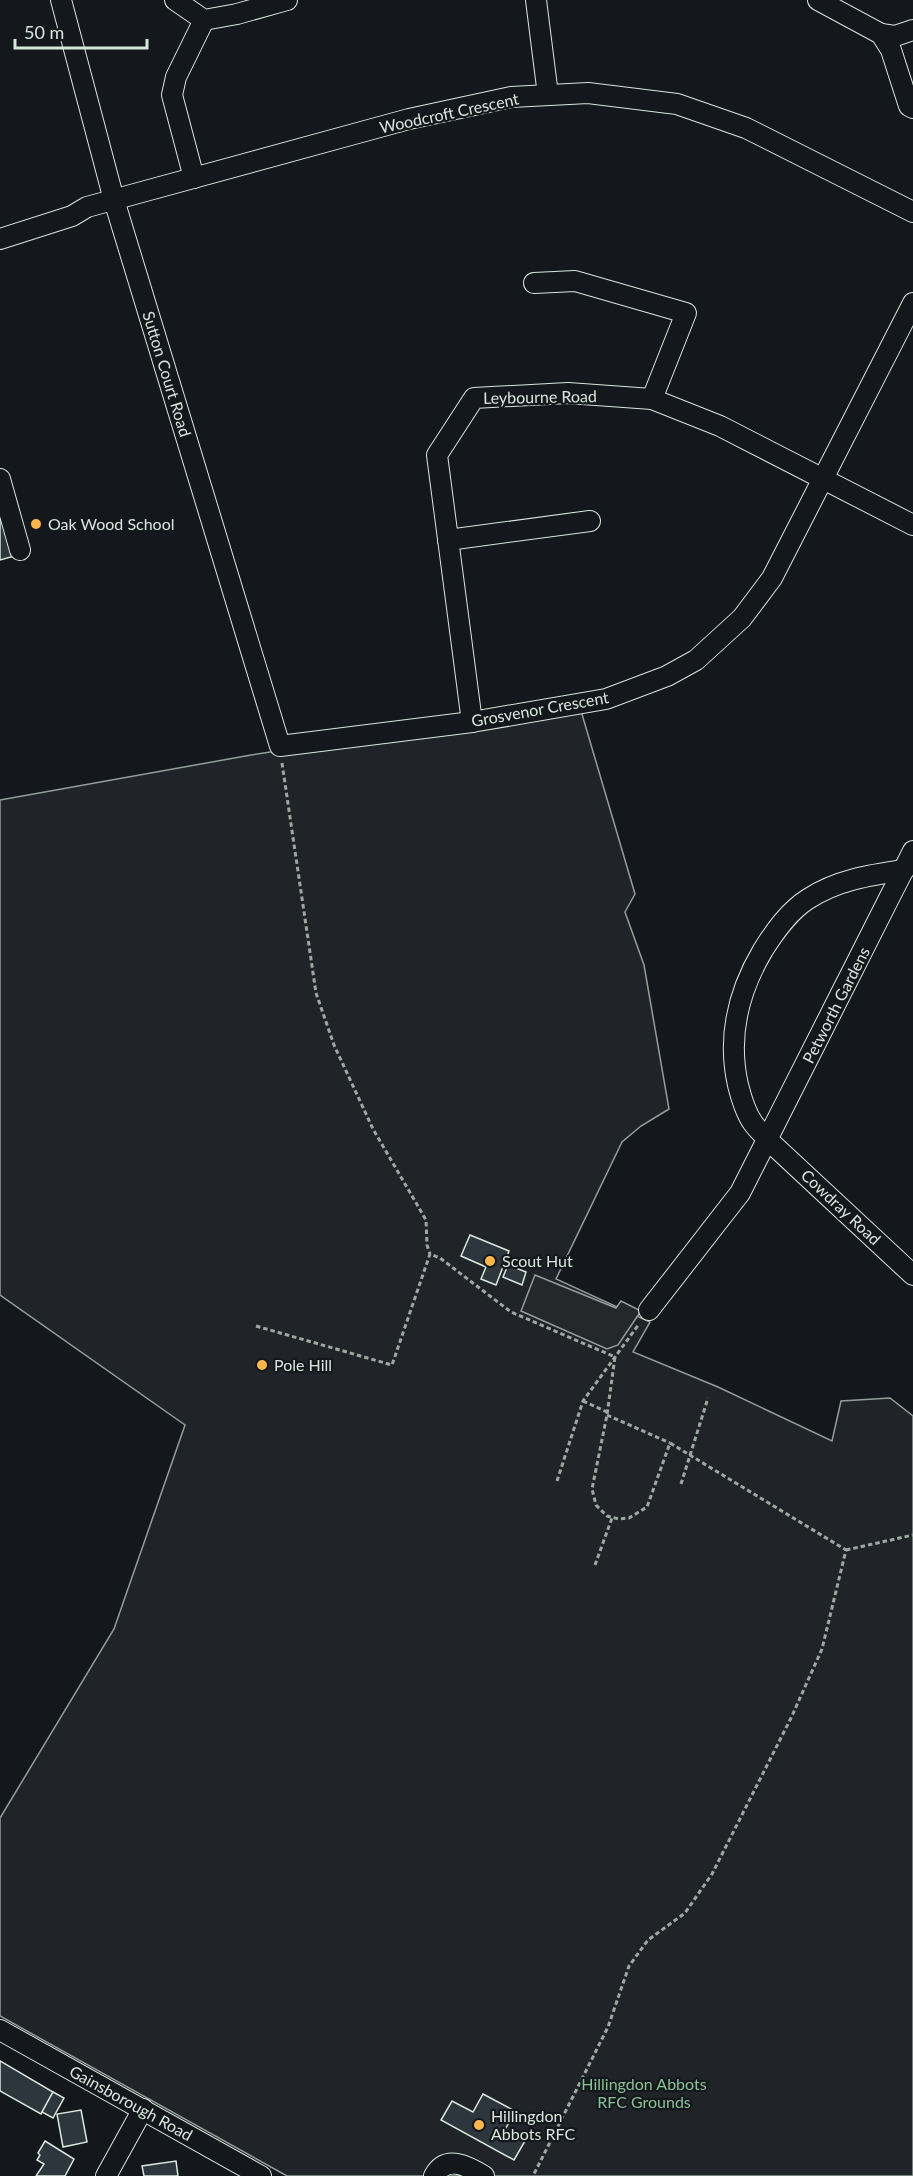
<svg xmlns="http://www.w3.org/2000/svg" width="913" height="2176" viewBox="0 0 913 2176" font-family="Lato,sans-serif">
<style>
.green{fill:#202428;stroke:#939e99;stroke-width:1.5}
.parking{fill:#24282b;stroke:#939e99;stroke-width:1.5}
.building{fill:#2c363c;stroke:#d8e6dc;stroke-width:1.5}
.lines{fill:none;stroke-linecap:round;stroke-linejoin:round}
.minor-casing{stroke:#d8e6dc;stroke-width:22}
.path{stroke:#9da8a2;stroke-width:3;stroke-dasharray:4.5 3;stroke-linecap:butt}
.minor{stroke:#14181c;stroke-width:20}
.poi-dot{fill:#ffb74d;stroke:#14181c;stroke-width:2}
.labels{text-anchor:middle;stroke-width:4.5;stroke-linejoin:round;paint-order:stroke}
.street-label{font-size:16px;fill:#d8e6dc;stroke:#14181c}
.poi-label{font-size:16px;fill:#d8e6dc;stroke:#14181c;text-anchor:start}
.park-label{font-size:16px;fill:#8ac095;stroke:#14181c}
</style>
<rect width="100%" height="100%" fill="#14181c"/>
<!-- green -->
<polygon class="green" points="579,704 635,894 625,912 644,965 669,1109 641,1126 622,1142 556,1279 650,1322 633,1352 718,1387 832,1441 841,1401 890,1398 913,1416 913,2176 287,2176 0,2016 0,1818 114,1629 185,1425 0,1295 0,800 251,755"/>
<!-- parking -->
<polygon class="parking" points="535,1275 616,1308 621,1301 641,1311 618,1345 607,1349 521,1311"/>
<!-- building -->
<g class="building">
<polygon points="0,494 18,555 0,560"/>
<polygon points="470,1235 509,1251 496,1285 481,1279 486,1267 461,1256"/>
<polygon points="508,1265 526,1272 522,1285 503,1277"/>
<polygon points="0,2061 53,2092 41,2114 0,2091"/>
<polygon points="53,2092 64,2098 53,2118 42,2112"/>
<polygon points="483,2094 515,2111 505,2130 525,2141 514,2160 441,2120 452,2101 473,2112"/>
<polygon points="81,2110 87,2142 63,2147 57,2114"/>
<polygon points="45,2141 74,2159 65,2176 36,2176 44,2164 37,2160 40,2155 38,2153"/>
<polygon points="176,2161 178,2176 144,2176 142,2166"/>
</g>
<g class="lines">
<!-- minor casing -->
<g class="minor-casing">
<g id="minor">
<polyline points="61,0 114,200 280,746 472,722 606,699 667,676 696,660 742,618 772,578 913,303"/>
<polyline points="175,0 204,20 237,14 287,0"/>
<polyline points="536,0 548,95"/>
<polyline points="818,0 881,34 891,50 909,106 913,108"/>
<polyline points="881,34 895,36 913,30"/>
<polyline points="194,178 172,95 176,77 204,20"/>
<polyline points="0,239 72,216 87,207 409,119 511,97 588,93 677,104 746,128 913,212"/>
<polyline points="534,283 575,281 686,313 652,399"/>
<polyline points="0,479 20,550"/>
<polyline points="448,540 590,521"/>
<polyline points="472,722 437,455 474,398 568,393 652,399 720,426 913,525"/>
<path d="M904 870C870 875 837 880 808 899 789 911 775 931 763 950 738 992 727 1036 738 1085 741 1097 745 1112 753 1123 757 1129 763 1134 768 1140L913 1275"/>
<polyline points="649,1310 740,1193 913,851"/>
<polyline points="0,2030 261,2176"/>
<polyline points="106,2176 143,2109"/>
<path d="M434 2176C446 2154 468 2166 484 2176"/>
</g>
</g>
<!-- path -->
<g class="path">
<polyline points="282,763 316,993 334,1045 373,1129 426,1220 427,1245 430,1254"/>
<polyline points="256,1326 392,1365 430,1254 440,1258 511,1312 615,1357 607,1415 592,1489 596,1505 607,1516 619,1519 629,1518 647,1507 670,1443 846,1550 822,1649 791,1718 712,1874 685,1913 648,1940 629,1966 608,2027 533,2176"/>
<polyline points="583,1401 607,1412"/>
<polyline points="607,1415 670,1443"/>
<polyline points="557,1481 583,1401 639,1324"/>
<polyline points="681,1484 708,1398"/>
<polyline points="846,1550 913,1535"/>
<polyline points="595,1565 612,1518"/>
</g>
<!-- minor -->
<use href="#minor" class="minor"/>
</g>
<!-- markers -->
<g class="poi-dot">
<circle cx="36" cy="524" r="6"/>
<circle cx="490" cy="1261" r="6"/>
<circle cx="262" cy="1365" r="6"/>
<circle cx="479" cy="2125" r="6"/>
</g>
<g class="labels">
<!-- street labels -->
<g class="street-label">
<text transform="translate(449 113) rotate(-12)" y="6">Woodcroft Crescent</text>
<text transform="translate(167 374) rotate(73)" y="6">Sutton Court Road</text>
<text transform="translate(540 397) rotate(-1)" y="6">Leybourne Road</text>
<text transform="translate(540 709) rotate(-10)" y="6">Grosvenor Crescent</text>
<text transform="translate(836 1005) rotate(-63)" y="6">Petworth Gardens</text>
<text transform="translate(841 1207) rotate(43)" y="6">Cowdray Road</text>
<text transform="translate(131 2103) rotate(29)" y="6">Gainsborough Road</text>
</g>
<!-- poi labels -->
<g class="poi-label">
<text x="48" y="530">Oak Wood School</text>
<text x="502" y="1267">Scout Hut</text>
<text x="274" y="1371">Pole Hill</text>
<text x="491" y="2122">Hillingdon<tspan x="491" dy="18">Abbots RFC</tspan></text>
</g>
<!-- park labels -->
<g class="park-label">
<text x="644" y="2090">Hillingdon Abbots<tspan x="644" dy="18">RFC Grounds</tspan></text>
</g>
</g>
<!-- scale -->
<path d="M15 39v9h132v-9" fill="none" stroke="#d8e6dc" stroke-width="3"/>
<text x="24" y="39" font-size="18" fill="#d8e6dc" stroke="#14181c" stroke-width="4.5" paint-order="stroke">50 m</text>
</svg>
